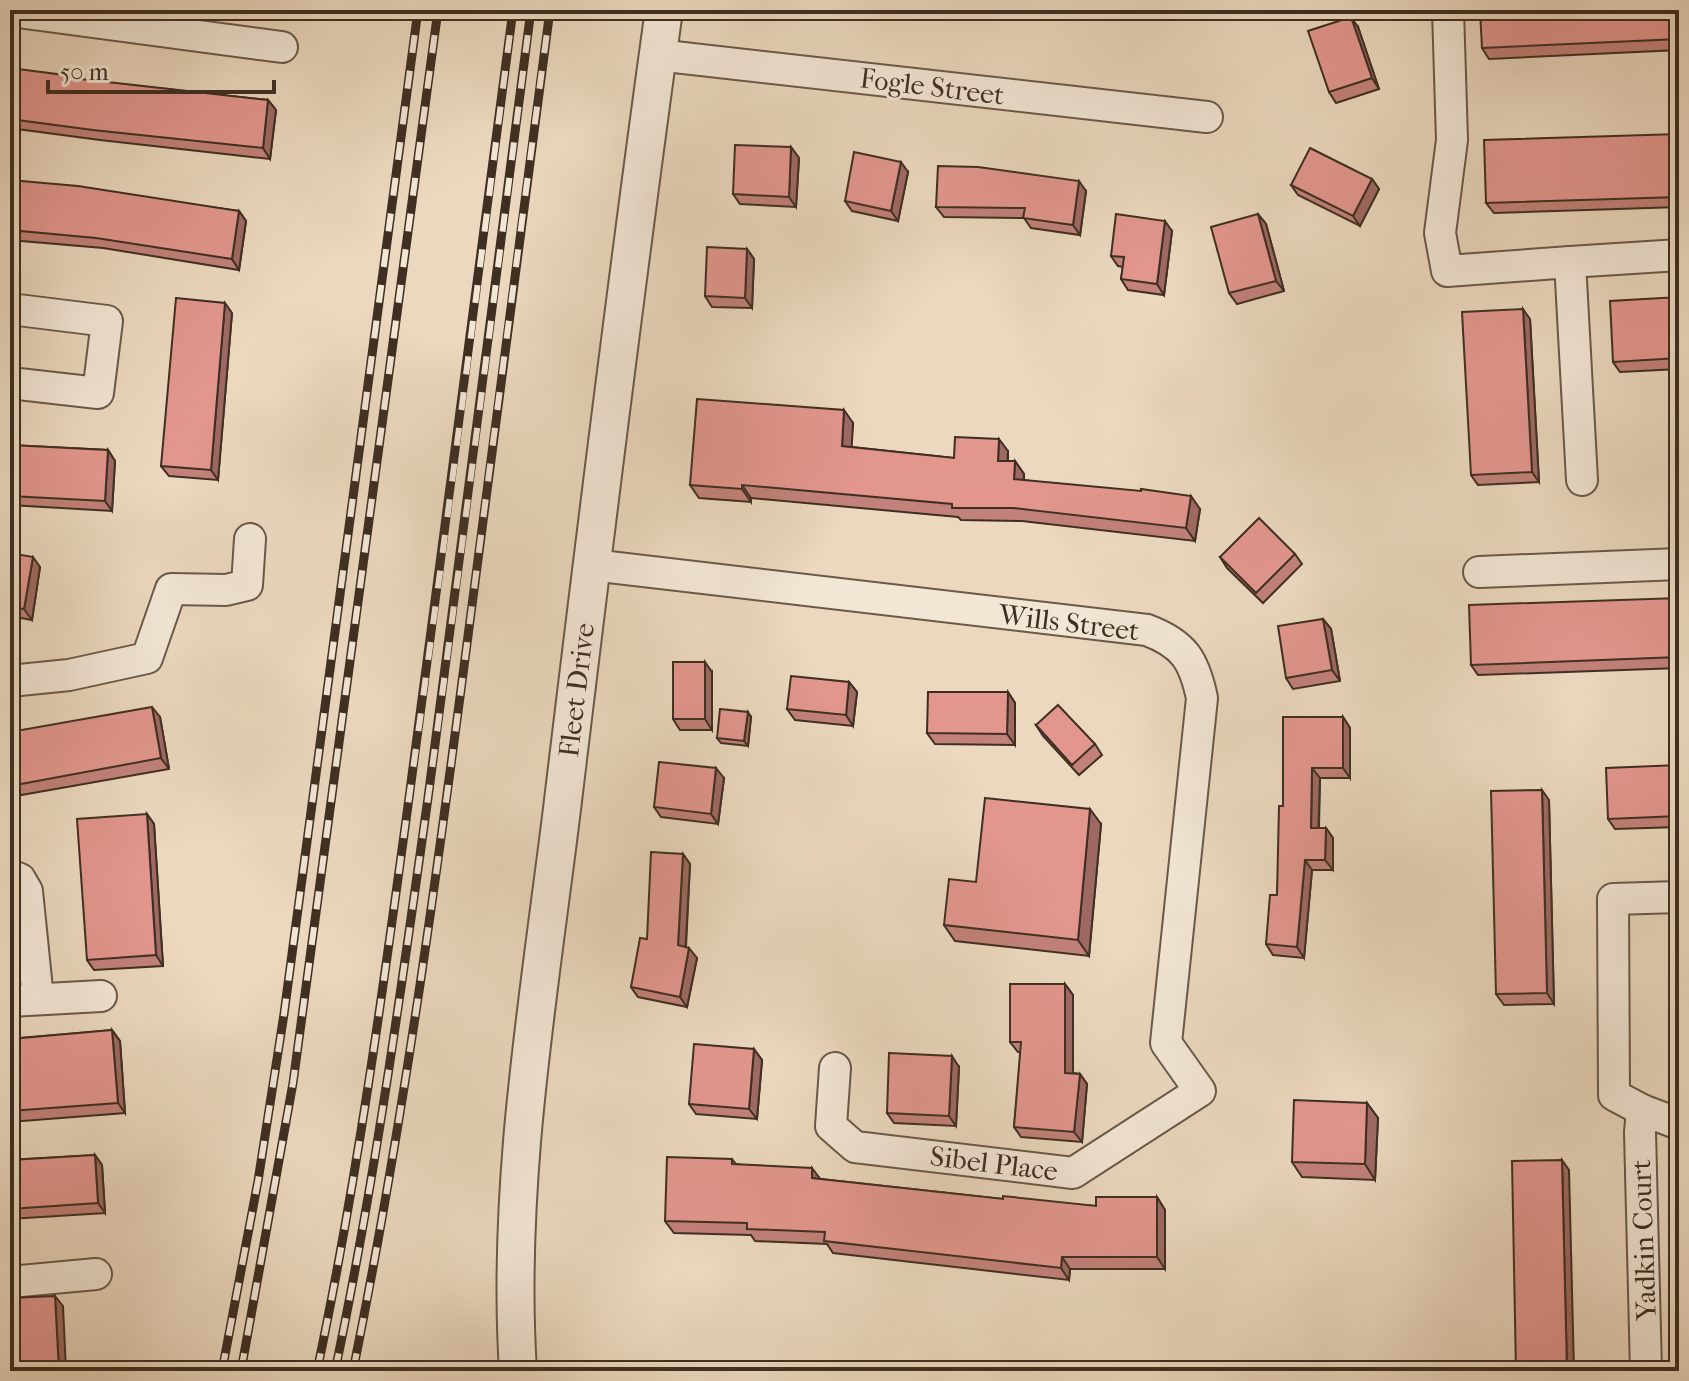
<svg xmlns="http://www.w3.org/2000/svg" width="1689" height="1381" viewBox="0 0 1689 1381" font-family="'IM FELL French Canon',serif">
<style>
.lines{fill:none;stroke-linecap:round;stroke-linejoin:round}
.minor-casing{stroke:#6a5949;stroke-width:34}
.tertiary-casing{stroke:#6a5949;stroke-width:40}
.minor{stroke:#f2e6d5;stroke-width:30}
.tertiary{stroke:#f2e6d5;stroke-width:36}
.rail-casing{stroke:#3f2f22;stroke-width:9}
.rail{stroke:#f2e6d5;stroke-width:6;stroke-dasharray:18;stroke-linecap:butt}
.wall{fill:#c2817a;stroke:#3f2f22;stroke-width:2}
.shaded-wall{fill:#9e6963;stroke:#3f2f22;stroke-width:2}
.building{fill:#e2968e;stroke:#3f2f22;stroke-width:2}
.labels{text-anchor:middle;stroke-width:6;stroke-linejoin:round;paint-order:stroke}
.street-label{font-size:28px;fill:#3f2f22;stroke:#f2e6d5}
</style>
<rect width="100%" height="100%" fill="#ebd8bf"/>
<filter id="stains"><feTurbulence type="fractalNoise" baseFrequency=".0025" numOctaves="4"/><feColorMatrix values="0 0 0 0 .2 0 0 0 0 .09 0 0 0 0 .02 0 0 0 .5 -.17"/></filter>
<radialGradient id="worn" r=".72"><stop offset=".6" stop-color="#630" stop-opacity="0"/><stop offset="1" stop-color="#630" stop-opacity=".3"/></radialGradient>
<g class="lines">
<!-- minor casing -->
<g class="minor-casing">
<g id="minor">
<polyline points="1448,10 1452,140 1440,233 1447,271 1570,262"/>
<polyline points="10,11 282,47"/>
<polyline points="657,55 1207,117"/>
<polyline points="10,309 107,321 98,393 10,383"/>
<polyline points="1582,480 1570,262 1679,255"/>
<path d="M592 565 1147 630C1184 644 1194 660 1202 698L1166 1043 1200 1091 1073 1173 855 1147 831 1126 835 1068"/>
<polyline points="1479,572 1679,564"/>
<polyline points="10,681 69,675 147,658 171,589 226,590 247,585 250,539"/>
<polyline points="10,875 20,879 27,891 38,999"/>
<polyline points="1679,897 1613,899 1614,1095 1642,1110 1679,1124"/>
<polyline points="10,1001 101,996"/>
<polyline points="1642,1110 1640,1132 1646,1371"/>
<polyline points="10,1282 96,1274"/>
</g>
</g>
<!-- tertiary casing -->
<g class="tertiary-casing">
<path id="tertiary" d="M518 1371C506 1183 539 996 562 809 594 543 627 276 664 10"/>
</g>
<!-- minor -->
<use href="#minor" class="minor"/>
<!-- tertiary -->
<use href="#tertiary" class="tertiary"/>
<!-- rail casing -->
<g class="rail-casing">
<g id="rail">
<polyline points="222,1371 258,1181 284,1014 418,10"/>
<polyline points="241,1371 293,1083 438,10"/>
<path d="M317 1371C357 1181 383 990 409 798 446 536 479 273 513 10"/>
<path d="M335 1371C375 1181 401 990 428 798 464 536 497 273 531 10"/>
<path d="M353 1371C404 1120 438 867 471 613 497 412 523 211 550 10"/>
</g>
</g>
<!-- rail -->
<use href="#rail" class="rail"/>
</g>
<!-- wall -->
<g class="wall">
<polygon points="1274,10 1288,10 1286,15"/>
<polygon points="1679,10 1679,50 1489,59 1482,48"/>
<polygon points="1358,27 1379,89 1336,103 1329,92"/>
<polygon points="10,68 74,79 268,100 276,110 270,159 100,140 10,128"/>
<polygon points="1679,134 1679,207 1494,213 1486,203"/>
<polygon points="791,147 799,158 796,207 740,204 733,194"/>
<polygon points="908,172 898,221 852,211 845,201"/>
<polygon points="1372,179 1379,189 1360,226 1298,195 1291,185"/>
<polygon points="10,180 239,211 246,221 239,270 103,248 10,240"/>
<polygon points="1086,191 1080,235 1031,228 1024,218 944,217 936,207"/>
<polygon points="1258,214 1266,224 1284,291 1237,304 1229,293"/>
<polygon points="1172,231 1164,295 1128,290 1121,279 1123,267 1118,266 1111,256"/>
<polygon points="747,249 754,259 752,308 712,307 705,296"/>
<polygon points="1679,297 1679,369 1620,372 1613,362"/>
<polygon points="232,313 218,480 169,476 161,466"/>
<polygon points="1530,319 1539,482 1478,485 1471,475"/>
<polygon points="853,423 851,447 954,458 1008,451 1008,461 1015,461 1024,474 1024,480 1200,509 1195,541 1022,521 961,520 958,517 751,498 751,502 699,498 690,485"/>
<polygon points="10,445 108,450 115,461 112,511 10,505"/>
<polygon points="10,553 40,567 32,620 10,616"/>
<polygon points="1295,554 1302,564 1263,603 1227,568 1220,557"/>
<polygon points="1679,598 1679,668 1478,675 1471,665"/>
<polygon points="1323,619 1331,629 1340,681 1293,689 1286,678"/>
<polygon points="712,672 712,730 680,730 673,719"/>
<polygon points="849,682 857,692 853,726 795,720 787,709"/>
<polygon points="1008,692 1015,703 1015,745 935,744 927,733"/>
<polygon points="160,717 169,769 10,797 10,732"/>
<polygon points="751,717 748,746 721,743 717,738"/>
<polygon points="1343,717 1350,728 1350,778 1320,778 1319,828 1326,828 1333,838 1333,870 1312,870 1304,958 1273,955 1266,944 1277,895 1283,806"/>
<polygon points="1036,725 1095,744 1102,755 1079,775 1043,736"/>
<polygon points="1679,765 1679,827 1615,829 1608,819"/>
<polygon points="724,778 718,824 661,817 654,807"/>
<polygon points="1549,800 1554,1004 1504,1005 1496,994"/>
<polygon points="147,814 154,824 163,966 94,970 87,960"/>
<polygon points="1101,824 1089,956 955,941 944,925 976,882"/>
<polygon points="683,854 690,864 686,947 697,958 687,1007 638,997 631,987 647,939"/>
<polygon points="1679,963 1679,1022 1673,1013"/>
<polygon points="1065,984 1073,995 1073,1073 1080,1074 1087,1084 1082,1142 1021,1137 1014,1127 1021,1052 1018,1052 1010,1042"/>
<polygon points="112,1030 120,1041 125,1113 10,1122 10,1039"/>
<polygon points="754,1049 762,1060 757,1119 696,1114 689,1104"/>
<polygon points="959,1067 956,1126 894,1123 887,1113"/>
<polygon points="1367,1103 1378,1118 1375,1180 1302,1177 1292,1162"/>
<polygon points="95,1155 102,1165 105,1213 10,1219 10,1160"/>
<polygon points="732,1159 736,1164 820,1179 1003,1199 1096,1206 1157,1197 1165,1210 1165,1269 1070,1269 1069,1280 833,1253 827,1244 755,1241 751,1235 674,1233 665,1221"/>
</g>
<!-- shaded-wall -->
<g class="shaded-wall">
<polygon points="1351,17 1358,27 1379,89 1372,78"/>
<polygon points="268,100 276,110 270,159 263,148"/>
<polygon points="791,147 799,158 796,207 789,197"/>
<polygon points="901,162 908,172 898,221 891,211"/>
<polygon points="1372,179 1379,189 1360,226 1353,216"/>
<polygon points="1079,181 1086,191 1080,235 1073,225"/>
<polygon points="239,211 246,221 239,270 232,259"/>
<polygon points="1258,214 1266,224 1284,291 1276,281"/>
<polygon points="1165,221 1172,231 1164,295 1157,284"/>
<polygon points="747,249 754,259 752,308 745,298"/>
<polygon points="225,303 232,313 218,480 211,470"/>
<polygon points="1523,309 1530,319 1539,482 1532,472"/>
<polygon points="844,410 853,423 851,459 842,446"/>
<polygon points="999,439 1008,451 1007,473 998,461"/>
<polygon points="108,450 115,461 112,511 105,501"/>
<polygon points="1015,461 1024,474 1023,492 1014,479"/>
<polygon points="742,485 751,498 751,502 742,489"/>
<polygon points="1191,496 1200,509 1195,541 1186,528"/>
<polygon points="33,557 40,567 32,620 24,609"/>
<polygon points="1323,619 1331,629 1340,681 1332,670"/>
<polygon points="705,662 712,672 712,730 705,719"/>
<polygon points="849,682 857,692 853,726 846,715"/>
<polygon points="1008,692 1015,703 1015,745 1007,734"/>
<polygon points="152,707 160,717 169,769 161,758"/>
<polygon points="748,712 751,717 748,746 744,741"/>
<polygon points="1343,717 1350,728 1350,778 1343,768"/>
<polygon points="716,768 724,778 718,824 711,814"/>
<polygon points="1312,768 1320,778 1318,838 1311,828"/>
<polygon points="1542,790 1549,800 1554,1004 1547,993"/>
<polygon points="1090,809 1101,824 1089,956 1078,940"/>
<polygon points="147,814 154,824 163,966 156,955"/>
<polygon points="1326,828 1333,838 1333,870 1325,860"/>
<polygon points="683,854 690,864 685,956 678,945"/>
<polygon points="1305,860 1312,870 1304,958 1297,947"/>
<polygon points="689,948 697,958 687,1007 680,997"/>
<polygon points="1065,984 1073,995 1073,1083 1065,1073"/>
<polygon points="112,1030 120,1041 125,1113 118,1103"/>
<polygon points="754,1049 762,1060 757,1119 749,1109"/>
<polygon points="952,1056 959,1067 956,1126 949,1116"/>
<polygon points="1080,1074 1087,1084 1082,1142 1074,1132"/>
<polygon points="1367,1103 1378,1118 1375,1180 1365,1164"/>
<polygon points="95,1155 102,1165 105,1213 98,1203"/>
<polygon points="1562,1160 1569,1170 1574,1371 1567,1371"/>
<polygon points="812,1168 821,1180 812,1178"/>
<polygon points="1157,1197 1165,1210 1165,1269 1157,1257"/>
<polygon points="1062,1257 1070,1269 1069,1280 1061,1268"/>
<polygon points="55,1296 63,1306 66,1371 59,1371"/>
</g>
<!-- building -->
<g class="building">
<polygon points="1480,10 1679,10 1679,39 1482,48"/>
<polygon points="1351,17 1372,78 1329,92 1308,31"/>
<polygon points="10,68 72,76 72,78 268,100 263,148 93,130 10,119"/>
<polygon points="1679,134 1679,197 1486,203 1484,140"/>
<polygon points="735,145 791,147 789,197 733,194"/>
<polygon points="1310,148 1372,179 1353,216 1291,185"/>
<polygon points="854,152 901,162 891,211 845,201"/>
<polygon points="938,166 978,167 1079,181 1073,225 1023,218 1025,208 936,207"/>
<polygon points="10,180 78,186 239,211 232,259 96,238 10,230"/>
<polygon points="1116,214 1165,221 1157,284 1121,279 1124,257 1111,256"/>
<polygon points="1258,214 1276,281 1229,293 1211,227"/>
<polygon points="707,247 747,249 745,298 705,296"/>
<polygon points="1679,297 1679,358 1613,362 1610,301"/>
<polygon points="176,298 225,303 211,470 161,466"/>
<polygon points="1523,309 1532,472 1471,475 1462,312"/>
<polygon points="697,399 844,410 842,446 954,458 955,437 999,439 998,461 1015,461 1014,479 1141,491 1141,489 1191,496 1186,528 1013,508 952,508 952,504 742,485 742,489 690,485"/>
<polygon points="10,445 108,450 105,501 10,496"/>
<polygon points="1259,518 1295,554 1256,593 1220,557"/>
<polygon points="10,553 33,557 24,609 10,607"/>
<polygon points="1679,598 1679,657 1471,665 1469,605"/>
<polygon points="1323,619 1332,670 1286,678 1278,626"/>
<rect x="673" y="662" width="32" height="57"/>
<polygon points="791,676 849,682 846,715 787,709"/>
<polygon points="928,692 1008,692 1007,734 927,733"/>
<polygon points="1058,705 1095,744 1072,765 1036,725"/>
<polygon points="152,707 161,758 10,786 10,732"/>
<polygon points="720,709 748,712 744,741 717,738"/>
<polygon points="1283,717 1343,717 1343,768 1312,768 1311,828 1326,828 1325,860 1305,860 1297,947 1266,944 1270,895 1277,895 1279,806 1283,806"/>
<polygon points="659,762 716,768 711,814 654,807"/>
<polygon points="1679,765 1679,816 1608,819 1606,768"/>
<polygon points="1542,790 1547,993 1496,994 1491,791"/>
<polygon points="985,798 1090,809 1078,940 944,925 949,879 976,882"/>
<polygon points="147,814 156,955 87,960 77,819"/>
<polygon points="651,852 683,854 678,945 689,948 680,997 631,987 640,938 647,939"/>
<polygon points="1670,963 1679,963 1679,1013 1673,1013"/>
<polygon points="1010,984 1065,984 1065,1073 1080,1074 1074,1132 1014,1127 1021,1042 1010,1042"/>
<polygon points="112,1030 118,1103 10,1111 10,1039"/>
<polygon points="694,1044 754,1049 749,1109 689,1104"/>
<polygon points="889,1053 952,1056 949,1116 887,1113"/>
<polygon points="1294,1100 1367,1103 1365,1164 1292,1162"/>
<polygon points="95,1155 98,1203 10,1209 10,1160"/>
<polygon points="667,1157 732,1159 732,1164 812,1168 812,1178 1003,1199 1003,1196 1096,1206 1096,1197 1157,1197 1157,1257 1062,1257 1061,1268 824,1241 825,1232 747,1229 747,1223 665,1221"/>
<polygon points="1562,1160 1567,1371 1516,1371 1512,1161"/>
<polygon points="55,1296 59,1371 10,1371 10,1298"/>
</g>
<g class="labels">
<!-- street labels -->
<g class="street-label">
<text transform="translate(932 86) rotate(7)" y="10">Fogle Street</text>
<text transform="translate(1069 622) rotate(7)" y="10">Wills Street</text>
<text transform="translate(576 690) rotate(-83)" y="10">Fleet Drive</text>
<text transform="translate(994 1163) rotate(7)" y="10">Sibel Place</text>
<text transform="translate(1643 1240) rotate(-92)" y="10">Yadkin Court</text>
</g>
</g>
<!-- margin -->
<rect width="1689" height="1381" fill="none" stroke="#ebd8bf" stroke-width="40"/>
<rect x="12" y="12" width="1665" height="1357" fill="none" stroke="#3f2f22" stroke-width="4"/>
<rect x="20" y="20" width="1649" height="1341" fill="none" stroke="#3f2f22" stroke-width="2"/>
<!-- scale -->
<path d="M48 80v12h226v-12" fill="none" stroke="#3f2f22" stroke-width="4"/>
<text x="60" y="80" font-size="24" fill="#3f2f22" stroke="#f2e6d5" stroke-width="6" paint-order="stroke">50 m</text>
<rect width="100%" height="100%" filter="url(#stains)"/>
<rect width="100%" height="100%" fill="url(#worn)"/>
</svg>
